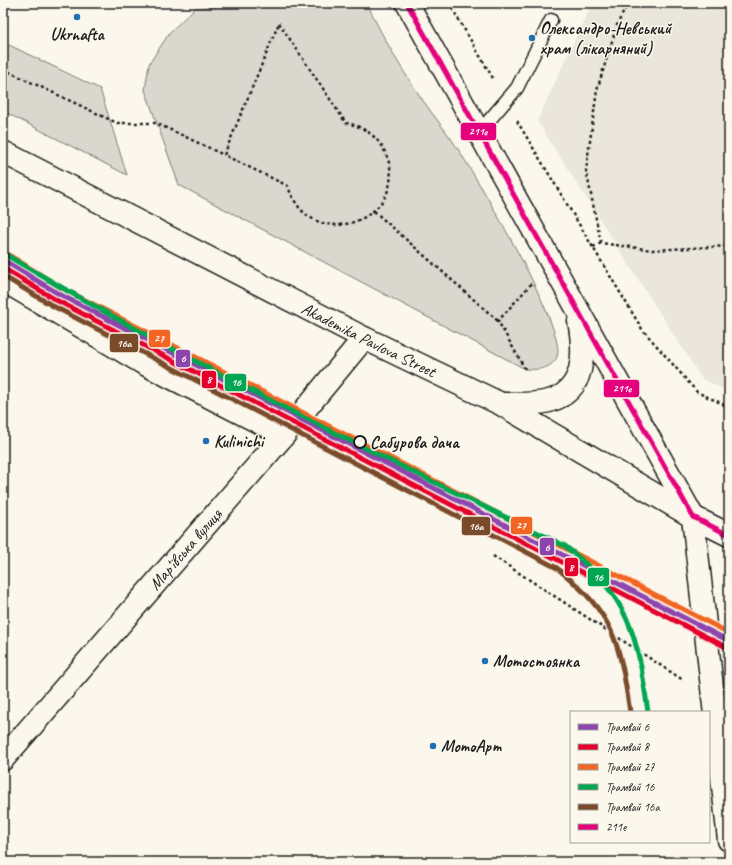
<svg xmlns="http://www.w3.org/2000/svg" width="732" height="865" viewBox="0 0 732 865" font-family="Caveat,sans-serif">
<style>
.built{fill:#eae6dc}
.green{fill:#dad7ce;stroke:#7b7a75}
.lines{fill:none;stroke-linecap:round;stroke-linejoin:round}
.service-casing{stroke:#1c1c1c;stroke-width:15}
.minor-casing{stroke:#1c1c1c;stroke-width:25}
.primary-casing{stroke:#1c1c1c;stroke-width:25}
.path{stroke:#1c1c1c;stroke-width:2.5;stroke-dasharray:3 3;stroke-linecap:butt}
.service{stroke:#fbf7ec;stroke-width:12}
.minor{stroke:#fbf7ec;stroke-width:22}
.primary{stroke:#fbf7ec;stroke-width:22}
.bus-1-casing{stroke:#fbf7ec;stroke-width:8}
.bus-1{stroke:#e5007d;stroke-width:5}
.tram-1-casing{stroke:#fbf7ec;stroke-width:8}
.tram-2-casing{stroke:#fbf7ec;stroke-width:8}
.tram-3-casing{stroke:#fbf7ec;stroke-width:8}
.tram-4-casing{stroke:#fbf7ec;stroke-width:8}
.tram-5-casing{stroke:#fbf7ec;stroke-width:8}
.tram-1{stroke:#8e44ad;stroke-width:5}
.tram-2{stroke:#e4002b;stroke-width:5}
.tram-3{stroke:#f26522;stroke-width:5}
.tram-4{stroke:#00a651;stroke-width:5}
.tram-5{stroke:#7a4b2a;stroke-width:5}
.poi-dot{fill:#1f6fb2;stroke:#fbf7ec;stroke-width:1.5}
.stop-dot{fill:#fbf7ec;stroke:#1c1c1c;stroke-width:2}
.labels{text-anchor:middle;stroke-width:3;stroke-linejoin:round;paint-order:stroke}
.poi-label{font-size:17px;font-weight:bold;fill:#1c1c1c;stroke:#fbf7ec;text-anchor:start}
.street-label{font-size:17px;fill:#1c1c1c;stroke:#fbf7ec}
.stop-label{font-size:17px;font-weight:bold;fill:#1c1c1c;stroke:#fbf7ec;text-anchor:start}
.line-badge{stroke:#fbf7ec;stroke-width:1.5}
.badge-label{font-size:11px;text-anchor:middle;font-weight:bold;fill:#fff}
</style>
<rect width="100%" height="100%" fill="#fbf7ec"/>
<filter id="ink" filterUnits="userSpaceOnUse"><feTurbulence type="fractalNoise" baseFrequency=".025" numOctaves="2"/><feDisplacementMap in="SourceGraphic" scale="8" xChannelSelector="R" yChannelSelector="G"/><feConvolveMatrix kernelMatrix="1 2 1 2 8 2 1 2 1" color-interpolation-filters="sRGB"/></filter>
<g filter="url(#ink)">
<!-- built -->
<polygon class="built" points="592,3 729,3 729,392 702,379 537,121"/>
<!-- green -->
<g class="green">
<path d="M266 3H367C373 16 379 29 386 41 397 62 411 83 424 102 435 118 448 133 458 149 477 179 568 330 557 357 551 370 536 370 525 369L179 185 145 90 149 64 170 32 195 8Z"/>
<polygon points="9,45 100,89 127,175 3,111 3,48"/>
</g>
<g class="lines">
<!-- service casing -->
<g class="service-casing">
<polyline id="service" points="479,132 517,88 551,20"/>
</g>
<!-- minor casing -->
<g class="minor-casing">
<g id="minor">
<polyline points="3,280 143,363 284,435"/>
<path id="s1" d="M3 759 284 435 364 338"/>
</g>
</g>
<!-- primary casing -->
<g class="primary-casing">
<g id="primary">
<polyline points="407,3 693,517 729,840"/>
<path id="s2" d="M3 152 364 338 501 404 693 517 729 535"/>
<path d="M503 404C518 404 534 405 549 401 586 391 585 352 579 321"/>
</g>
</g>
<!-- path -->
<g class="path">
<polyline points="449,3 494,80"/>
<path d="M279 23 346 123C362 126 376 135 384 150 418 214 312 262 288 186L224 155Z"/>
<polyline points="3,69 117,123 156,123 224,155"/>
<polyline points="517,121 642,329 697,392 729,407"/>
<polyline points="374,211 498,321"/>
<polyline points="601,243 586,170 597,90 617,25 628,3"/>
<polyline points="593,247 601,243 652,250 729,246"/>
<polyline points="525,369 498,321 532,283"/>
<polyline points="493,556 683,680"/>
</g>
<!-- service -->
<use href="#service" class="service"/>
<!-- minor -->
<use href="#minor" class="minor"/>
<!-- primary -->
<use href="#primary" class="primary"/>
<!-- bus-1 casing -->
<g class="bus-1-casing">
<g id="bus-1">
<polyline points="407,3 693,517"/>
<polyline points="693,517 729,535"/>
</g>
</g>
<!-- bus-1 -->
<use href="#bus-1" class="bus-1"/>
<!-- tram-1 casing -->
<g class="tram-1-casing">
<polyline id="tram-1" points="3,260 59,294 729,641"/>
</g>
<!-- tram-2 casing -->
<g class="tram-2-casing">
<polyline id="tram-2" points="3,268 56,300 726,647"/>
</g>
<!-- tram-3 casing -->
<g class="tram-3-casing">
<polyline id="tram-3" points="7,254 62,288 729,633"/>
</g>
<!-- tram-4 casing -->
<g class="tram-4-casing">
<path id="tram-4" d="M3 253C185 362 375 454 565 546 630 598 637 633 648 712"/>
</g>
<!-- tram-5 casing -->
<g class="tram-5-casing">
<path id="tram-5" d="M3 276 53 306 557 568C615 615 619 641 630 712"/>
</g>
<!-- tram-1 -->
<use href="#tram-1" class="tram-1"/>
<!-- tram-2 -->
<use href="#tram-2" class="tram-2"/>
<!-- tram-3 -->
<use href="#tram-3" class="tram-3"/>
<!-- tram-4 -->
<use href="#tram-4" class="tram-4"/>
<!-- tram-5 -->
<use href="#tram-5" class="tram-5"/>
</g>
</g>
<!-- markers -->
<g class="poi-dot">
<circle cx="77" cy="17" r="4"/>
<circle cx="532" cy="38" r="4"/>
<circle cx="206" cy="441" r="4"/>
<circle cx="485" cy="661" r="4"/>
<circle cx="433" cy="746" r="4"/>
</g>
<circle class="stop-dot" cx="360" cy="442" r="6"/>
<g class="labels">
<!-- poi labels -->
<g class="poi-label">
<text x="540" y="34">Олександро-Невський<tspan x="540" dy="20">храм (лікарняний)</tspan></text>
<text x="77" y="40" text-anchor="middle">Ukrnafta</text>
<text x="214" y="447">Kulinichi</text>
<text x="493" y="667">Мотостоянка</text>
<text x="441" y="752">МотоАрт</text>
</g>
<!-- street labels -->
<g class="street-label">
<text dy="6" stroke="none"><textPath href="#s2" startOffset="411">Akademika Pavlova Street</textPath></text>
<text dy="6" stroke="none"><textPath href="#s1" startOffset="278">Мар'ївська вулиця</textPath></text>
</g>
<!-- stop labels -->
<g class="stop-label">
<text x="370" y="448">Сабурова дача</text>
</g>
</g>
<g class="line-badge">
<rect x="460" y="122" width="37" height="19" rx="4" fill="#e5007d"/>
<rect x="148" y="329" width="23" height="19" rx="4" fill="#f26522"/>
<rect x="109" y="333" width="30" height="20" rx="4" fill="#7a4b2a"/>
<rect x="175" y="349" width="16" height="19" rx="4" fill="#8e44ad"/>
<rect x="201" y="370" width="16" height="19" rx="4" fill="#e4002b"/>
<rect x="224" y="373" width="23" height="19" rx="4" fill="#00a651"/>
<rect x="603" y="379" width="37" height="19" rx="4" fill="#e5007d"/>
<rect x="510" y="516" width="23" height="19" rx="4" fill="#f26522"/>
<rect x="461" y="516" width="30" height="20" rx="4" fill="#7a4b2a"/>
<rect x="539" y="537" width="16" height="19" rx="4" fill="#8e44ad"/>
<rect x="564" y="557" width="15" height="20" rx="4" fill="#e4002b"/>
<rect x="587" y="567" width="23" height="20" rx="4" fill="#00a651"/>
</g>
<g class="badge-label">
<text x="478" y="135">211е</text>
<text x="159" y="342">27</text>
<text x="124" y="347">16a</text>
<text x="183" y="362">6</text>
<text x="209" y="383">8</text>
<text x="236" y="386">16</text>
<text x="622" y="392">211е</text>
<text x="521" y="529">27</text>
<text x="476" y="530">16a</text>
<text x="547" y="551">6</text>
<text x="571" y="571">8</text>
<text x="598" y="581">16</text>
</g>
<!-- margin -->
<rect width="732" height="865" fill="none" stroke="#fbf7ec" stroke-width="16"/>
<rect x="8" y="8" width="716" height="849" fill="none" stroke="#1c1c1c" stroke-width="1.5" filter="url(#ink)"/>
<!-- legend -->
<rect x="570" y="711" width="140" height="132" fill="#fbf7ec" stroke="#a29f99"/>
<rect x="578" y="724" width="20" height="6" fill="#8e44ad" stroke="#a29f99"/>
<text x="606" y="731" font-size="12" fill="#1c1c1c">Трамвай 6</text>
<rect x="578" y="744" width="20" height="6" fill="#e4002b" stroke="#a29f99"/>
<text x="606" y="751" font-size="12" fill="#1c1c1c">Трамвай 8</text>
<rect x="578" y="764" width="20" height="6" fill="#f26522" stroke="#a29f99"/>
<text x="606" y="771" font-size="12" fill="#1c1c1c">Трамвай 27</text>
<rect x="578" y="784" width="20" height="6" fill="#00a651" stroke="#a29f99"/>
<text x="606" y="791" font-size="12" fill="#1c1c1c">Трамвай 16</text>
<rect x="578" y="804" width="20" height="6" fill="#7a4b2a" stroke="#a29f99"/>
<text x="606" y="811" font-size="12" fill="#1c1c1c">Трамвай 16a</text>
<rect x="578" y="824" width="20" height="6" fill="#e5007d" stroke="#a29f99"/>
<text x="606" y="831" font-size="12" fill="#1c1c1c">211е</text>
</svg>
